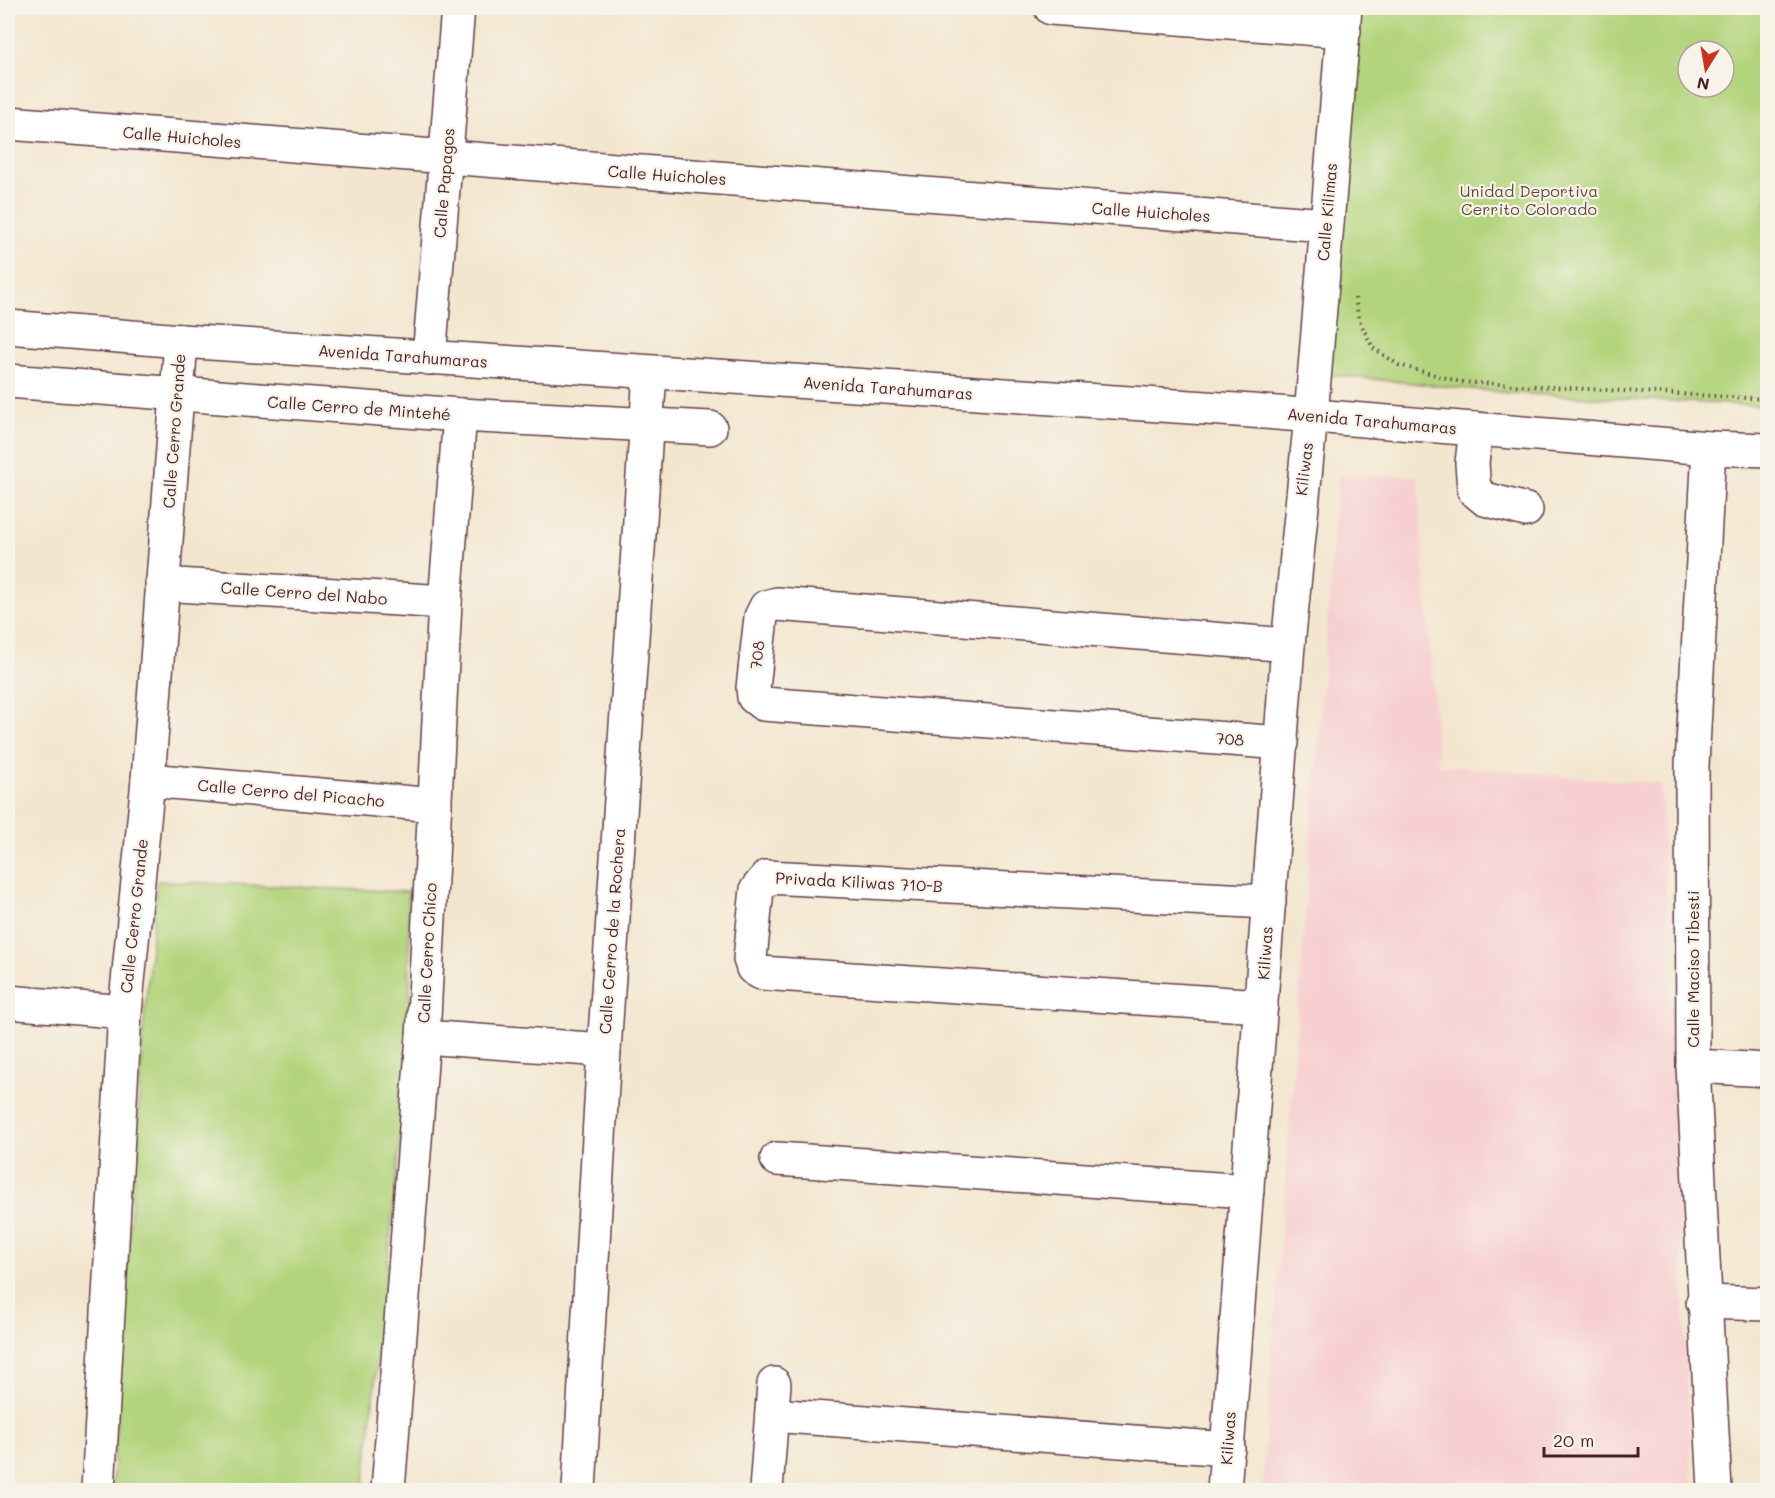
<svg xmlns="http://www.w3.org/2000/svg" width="1775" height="1498" viewBox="0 0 1775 1498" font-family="Mali,sans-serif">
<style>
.built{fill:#f7cfd1}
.green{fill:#b2d47c;stroke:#7e7a54;stroke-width:1.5;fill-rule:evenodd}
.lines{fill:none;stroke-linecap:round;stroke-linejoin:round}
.minor-casing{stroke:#633d44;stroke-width:36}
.path{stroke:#633d44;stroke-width:4;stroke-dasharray:1.5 4.5;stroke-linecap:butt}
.minor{stroke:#fff;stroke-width:33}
.labels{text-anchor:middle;stroke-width:4.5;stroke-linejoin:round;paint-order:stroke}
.street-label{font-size:16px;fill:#4a1f2b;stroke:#f7f3e8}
.park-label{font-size:16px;fill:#644c3f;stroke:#f7f3e8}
</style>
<rect width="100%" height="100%" fill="#f7f3e8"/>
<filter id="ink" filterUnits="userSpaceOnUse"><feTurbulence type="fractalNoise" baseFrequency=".0167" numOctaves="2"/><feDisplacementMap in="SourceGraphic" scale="12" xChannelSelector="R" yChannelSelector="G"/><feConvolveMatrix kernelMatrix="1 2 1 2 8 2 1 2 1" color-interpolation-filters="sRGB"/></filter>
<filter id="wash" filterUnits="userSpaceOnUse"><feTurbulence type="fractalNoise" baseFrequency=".008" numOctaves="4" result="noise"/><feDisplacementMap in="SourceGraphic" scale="24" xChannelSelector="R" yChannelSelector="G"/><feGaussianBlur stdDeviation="1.35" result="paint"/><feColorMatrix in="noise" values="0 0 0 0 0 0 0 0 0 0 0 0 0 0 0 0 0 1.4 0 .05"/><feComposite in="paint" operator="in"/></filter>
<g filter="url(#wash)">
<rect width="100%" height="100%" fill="#f3e6cf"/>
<!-- built -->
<polygon class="built" points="1338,476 1418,476 1438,765 1661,784 1692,1490 1262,1490"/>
<!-- green -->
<g class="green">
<path d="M1349 8H1767V406L1510 393 1324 374ZM1688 51H1724V87H1688Z"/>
<polygon points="157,881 408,892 411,1037 364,1490 112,1490 144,1022"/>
</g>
</g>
<g filter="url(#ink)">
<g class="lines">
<!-- minor casing -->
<g class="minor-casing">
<g id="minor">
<polyline points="1051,8 1344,31"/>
<polyline points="8,123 1326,225"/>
<polyline points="8,327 181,341 1252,411 1709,448 1768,450"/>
<polyline points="429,358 458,8"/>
<polyline points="8,381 460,415 710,428"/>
<polyline points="1476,429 1472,463 1474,490 1485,499 1526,510"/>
<polyline points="1709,448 1692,765 1693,1066 1715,1490"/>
<polyline points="162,584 445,602"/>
<polyline points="1282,743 763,704 754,697 753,688 761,617 766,607 777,604 1288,645"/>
<polyline points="148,780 435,805"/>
<polyline points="8,1002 125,1012"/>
<polyline points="1261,1006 761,973 753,968 750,959 757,889 767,877 1269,902"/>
<polyline points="423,1037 604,1050"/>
<polyline points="1693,1066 1768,1070"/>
<polyline points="777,1159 1247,1191"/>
<polyline points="1703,1302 1768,1304"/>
<polyline points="772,1415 1228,1449"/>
<polyline points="98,1490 125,1012 148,780 181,341"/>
<polyline points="388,1490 423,1037 445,602 460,415"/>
<polyline points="579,1490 604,1050 650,373"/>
<polyline points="766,1490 774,1384"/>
<polyline points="1224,1490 1288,645 1311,416 1345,8"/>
</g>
</g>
<!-- path -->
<polyline class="path" points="1355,298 1359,320 1373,348 1399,365 1461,382 1768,399"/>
<!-- minor -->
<use href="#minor" class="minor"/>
</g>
</g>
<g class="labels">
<!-- street labels -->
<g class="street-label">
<text transform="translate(182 137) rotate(5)" y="6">Calle Huicholes</text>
<text transform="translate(667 175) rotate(4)" y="6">Calle Huicholes</text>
<text transform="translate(444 183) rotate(-85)" y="6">Calle Papagos</text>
<text transform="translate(1151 212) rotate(4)" y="6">Calle Huicholes</text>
<text transform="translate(1327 212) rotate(-85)" y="6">Calle Kilimas</text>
<text transform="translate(403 356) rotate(4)" y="6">Avenida Tarahumaras</text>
<text transform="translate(888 388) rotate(4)" y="6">Avenida Tarahumaras</text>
<text transform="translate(359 408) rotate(4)" y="6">Calle Cerro de Mintehé</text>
<text transform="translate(1372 421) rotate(5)" y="6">Avenida Tarahumaras</text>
<text transform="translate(174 431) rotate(-86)" y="6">Calle Cerro Grande</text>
<text transform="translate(1304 469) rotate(-83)" y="6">Kiliwas</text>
<text transform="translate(304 593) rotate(4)" y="6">Calle Cerro del Nabo</text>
<text transform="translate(757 655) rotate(-84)" y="6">708</text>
<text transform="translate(1230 739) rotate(4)" y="6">708</text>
<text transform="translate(291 793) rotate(5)" y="6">Calle Cerro del Picacho</text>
<text transform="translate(859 882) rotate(3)" y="6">Privada Kiliwas 710-B</text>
<text transform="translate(134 916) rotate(-84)" y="6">Calle Cerro Grande</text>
<text transform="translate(612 931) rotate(-86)" y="6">Calle Cerro de la Rochera</text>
<text transform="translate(427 953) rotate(-87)" y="6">Calle Cerro Chico</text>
<text transform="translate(1265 953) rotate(-86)" y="6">Kiliwas</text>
<text transform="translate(1693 969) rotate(-90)" y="6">Calle Maciso Tibesti</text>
<text transform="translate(1228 1438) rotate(-86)" y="6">Kiliwas</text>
</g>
<!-- park labels -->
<g class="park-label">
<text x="1529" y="197">Unidad Deportiva<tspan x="1529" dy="18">Cerrito Colorado</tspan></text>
</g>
</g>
<!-- margin -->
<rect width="1775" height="1498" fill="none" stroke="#f7f3e8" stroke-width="30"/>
<!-- north arrow -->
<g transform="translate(1706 69) rotate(191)"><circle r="28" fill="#f7f3e8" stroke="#b29e9c" stroke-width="1.5"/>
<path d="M0-4.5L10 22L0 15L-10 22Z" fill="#c8321e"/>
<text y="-9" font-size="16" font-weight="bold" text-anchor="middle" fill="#4a1f2b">N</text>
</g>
<!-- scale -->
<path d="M1544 1447v9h94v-9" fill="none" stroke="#4a1f2b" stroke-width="3"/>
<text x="1553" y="1447" font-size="18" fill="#4a1f2b" stroke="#f7f3e8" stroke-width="4.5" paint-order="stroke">20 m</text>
</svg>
